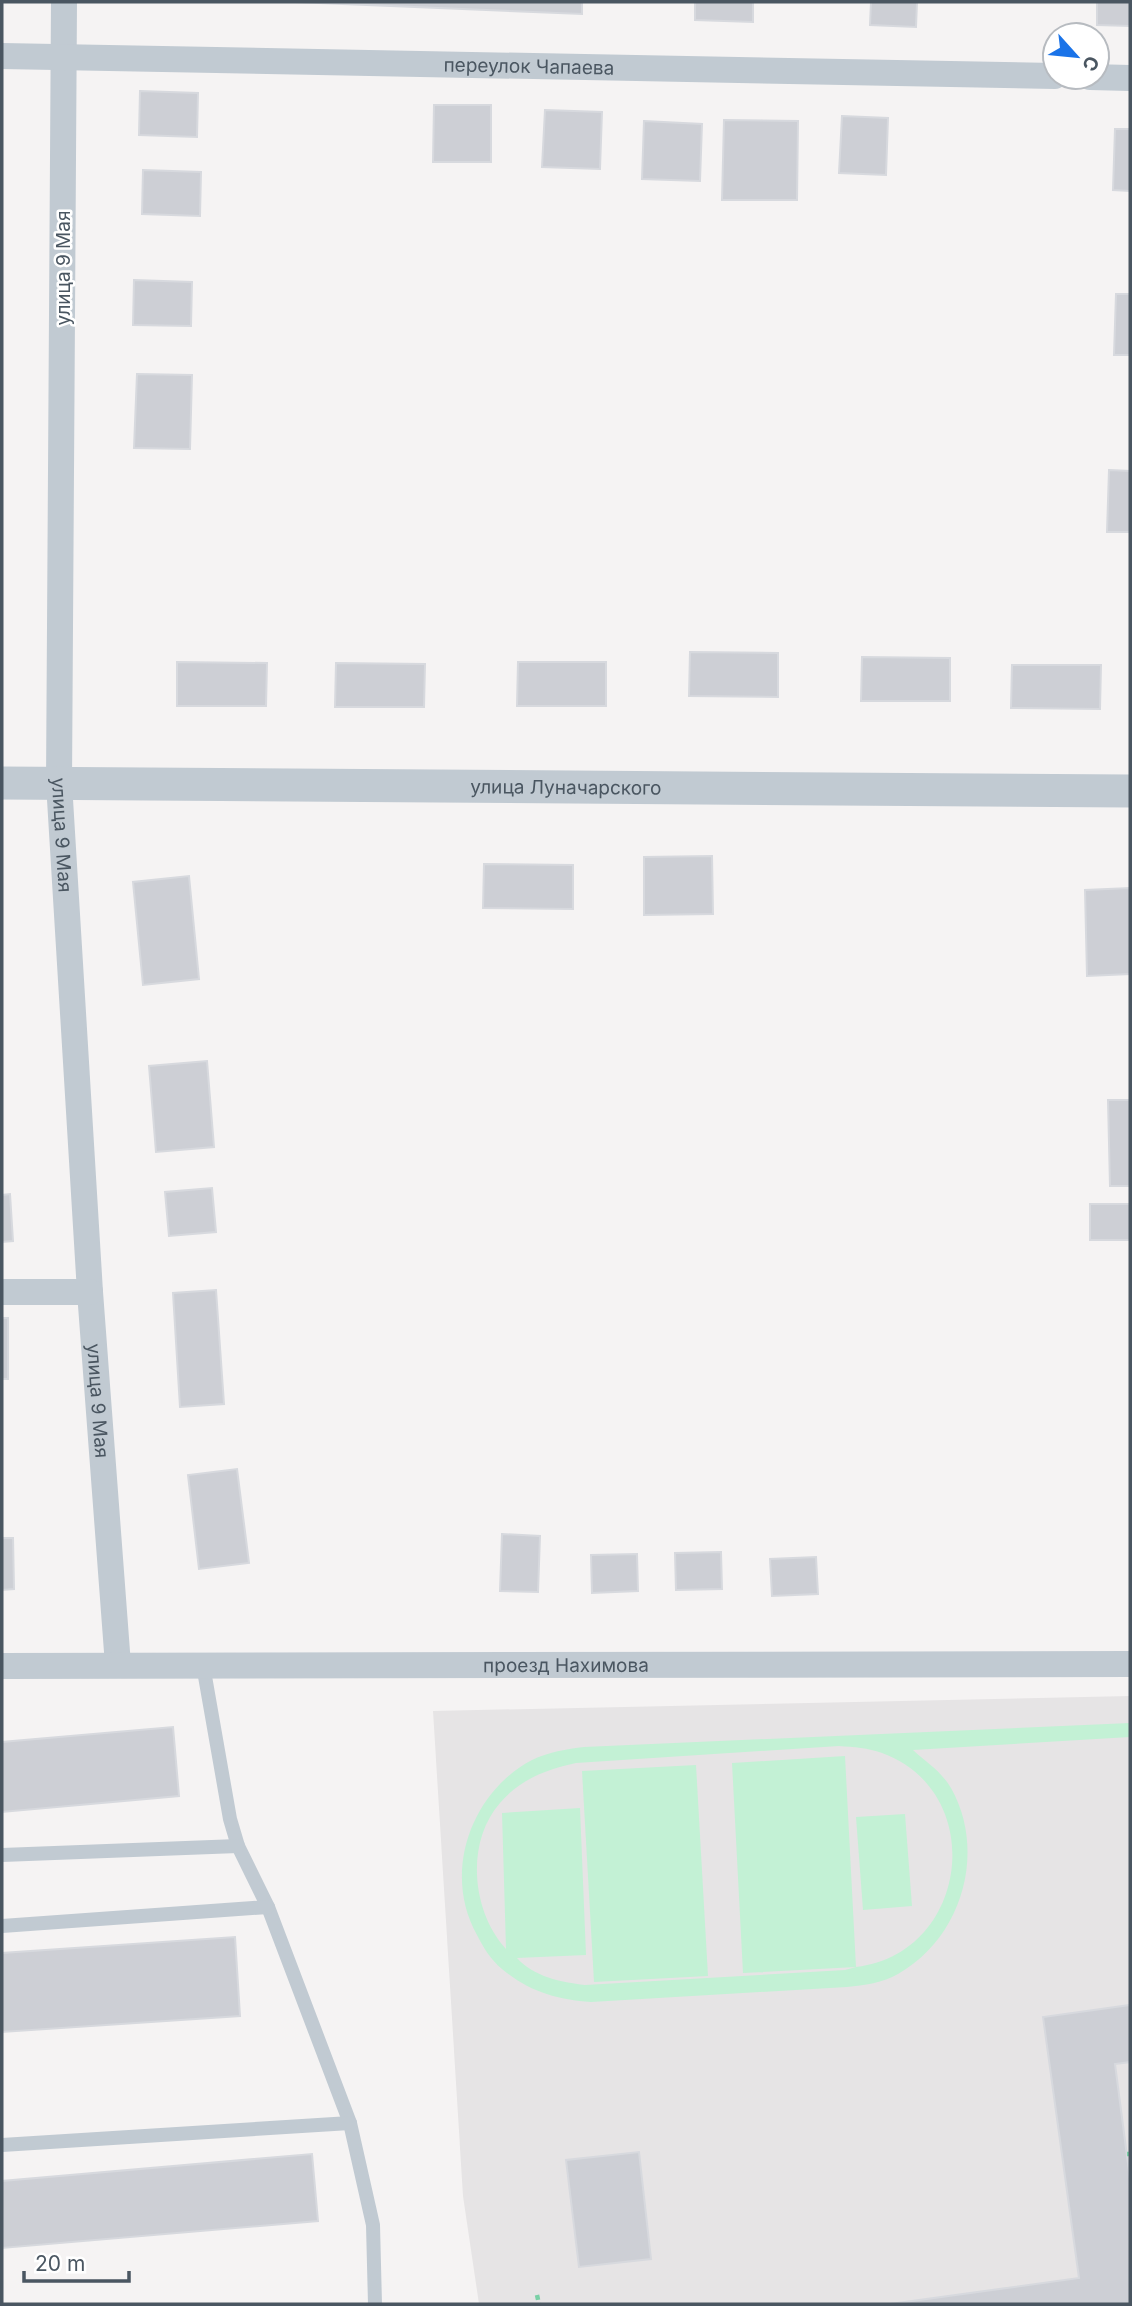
<svg xmlns="http://www.w3.org/2000/svg" width="1132" height="2306" viewBox="0 0 1132 2306" font-family="Inter,sans-serif">
<style>
.education{fill:#e6e4e5}
.green{fill:#c3f1d5;fill-rule:evenodd}
.building{fill:#cdcfd5;stroke:#d7d9de;stroke-width:2}
.lines{fill:none;stroke-linecap:round;stroke-linejoin:round}
.path{stroke:#7ad0a6;stroke-width:4.5;stroke-dasharray:5 3.5;stroke-linecap:butt}
.service{stroke:#c1cad2;stroke-width:14}
.minor{stroke:#c1cad2;stroke-width:26}
.tertiary{stroke:#c1cad2;stroke-width:33}
.labels{text-anchor:middle;stroke-width:5;stroke-linejoin:round;paint-order:stroke}
.street-label{font-size:19px;fill:#4a5661;stroke:#fff}
</style>
<rect width="100%" height="100%" fill="#f5f3f3"/>
<!-- education -->
<polygon class="education" points="1130,1696 1130,2304 479,2304 463,2196 433,1711"/>
<!-- green -->
<g class="green">
<path d="M1130 1723V1737L913 1750C926 1762 941 1771 951 1788 987 1852 962 1938 898 1974 883 1983 864 1985 847 1987L591 2002C557 2000 528 1991 502 1969 491 1960 483 1947 477 1935 442 1873 471 1792 532 1760 548 1752 567 1749 584 1747ZM839 1746C854 1747 868 1748 882 1753 989 1792 969 1954 856 1967L845 1756 732 1763 743 1973 856 1967 845 1970 585 1985C561 1982 534 1977 517 1958L586 1955 580 1808 502 1813 506 1949C472 1912 465 1843 500 1803 519 1780 547 1769 576 1763Z"/>
<polygon points="696,1765 708,1976 594,1982 582,1771"/>
<polygon points="905,1814 912,1906 863,1910 856,1817"/>
</g>
<!-- building -->
<g class="building">
<polygon points="295,2 582,2 582,14"/>
<polygon points="695,2 753,2 753,22 695,20"/>
<polygon points="871,2 917,2 916,27 870,25"/>
<polygon points="1097,2 1130,2 1130,26 1097,25"/>
<polygon points="140,91 198,93 197,137 139,135"/>
<polygon points="434,105 491,105 491,162 433,162"/>
<polygon points="545,110 602,112 600,169 542,167"/>
<polygon points="842,116 888,118 886,175 839,173"/>
<polygon points="724,120 798,121 797,200 722,200"/>
<polygon points="644,121 702,124 700,181 642,179"/>
<polygon points="1115,129 1130,129 1130,191 1113,190"/>
<polygon points="143,170 201,172 200,216 142,214"/>
<polygon points="134,280 192,282 191,326 133,325"/>
<polygon points="1116,294 1130,294 1130,355 1114,355"/>
<polygon points="137,374 192,375 190,449 134,448"/>
<polygon points="1109,470 1130,471 1130,532 1107,532"/>
<polygon points="690,652 778,653 778,697 689,696"/>
<polygon points="862,657 950,658 950,701 861,701"/>
<polygon points="177,662 267,663 266,706 177,706"/>
<polygon points="518,662 606,662 606,706 517,706"/>
<polygon points="336,663 425,664 424,707 335,707"/>
<polygon points="1012,665 1101,665 1100,709 1011,708"/>
<polygon points="712,856 713,914 644,915 644,857"/>
<polygon points="484,864 573,865 573,909 483,908"/>
<polygon points="189,876 199,979 143,985 133,882"/>
<polygon points="1130,888 1130,974 1087,976 1085,890"/>
<polygon points="207,1061 214,1147 156,1152 149,1066"/>
<polygon points="1108,1100 1130,1100 1130,1186 1110,1186"/>
<polygon points="212,1188 216,1232 169,1236 165,1192"/>
<polygon points="10,1194 13,1241 2,1242 2,1195"/>
<rect x="1090" y="1204" width="40" height="36"/>
<polygon points="216,1290 224,1404 180,1407 173,1293"/>
<rect x="2" y="1318" width="6" height="61"/>
<polygon points="237,1469 249,1563 199,1569 188,1475"/>
<polygon points="502,1534 540,1536 538,1592 500,1591"/>
<polygon points="2,1538 13,1538 14,1589 2,1590"/>
<polygon points="721,1552 722,1589 676,1590 675,1553"/>
<polygon points="637,1554 638,1591 592,1593 591,1555"/>
<polygon points="816,1557 818,1594 772,1596 770,1559"/>
<polygon points="173,1727 179,1796 2,1812 2,1742"/>
<polygon points="235,1937 240,2016 2,2032 2,1953"/>
<polygon points="1130,2005 1130,2062 1115,2064 1130,2179 1130,2304 890,2304 1079,2278 1043,2017"/>
<polygon points="639,2152 651,2259 579,2267 566,2160"/>
<polygon points="312,2154 318,2221 2,2248 2,2181"/>
</g>
<g class="lines">
<!-- path -->
<g class="path">
<polyline points="1127,2154 1130,2154"/>
<polyline points="537,2295 539,2304"/>
</g>
<!-- service -->
<g class="service">
<polyline points="203,1665 230,1819 238,1846 268,1907 350,2123 373,2225 375,2304"/>
<polyline points="2,1855 238,1846"/>
<polyline points="2,1926 268,1907"/>
<polyline points="2,2145 350,2123"/>
</g>
<!-- minor -->
<g class="minor">
<path id="s1" d="M64 2 59 783 90 1292 118 1665"/>
<path id="s2" d="M2 56 1055 76"/>
<polyline points="1090,77 1130,78"/>
<polyline points="2,1292 90,1292"/>
<path id="s3" d="M2 1666 1130 1664"/>
</g>
<!-- tertiary -->
<path class="tertiary" id="s4" d="M2 783 1130 791"/>
</g>
<g class="labels">
<!-- street labels -->
<g class="street-label">
<text dy="7" stroke="none"><textPath href="#s2" startOffset="527">переулок Чапаева</textPath></text>
<text transform="translate(63 268) rotate(-90)" y="7">улица 9 Мая</text>
<text dy="7" stroke="none"><textPath href="#s4" startOffset="564">улица Луначарского</textPath></text>
<text dy="7" stroke="none"><textPath href="#s1" startOffset="833">улица 9 Мая</textPath></text>
<text dy="7" stroke="none"><textPath href="#s1" startOffset="1400">улица 9 Мая</textPath></text>
<text dy="7" stroke="none"><textPath href="#s3" startOffset="564">проезд Нахимова</textPath></text>
</g>
</g>
<!-- border -->
<rect width="1132" height="2306" fill="none" stroke="#4a5661" stroke-width="7"/>
<!-- north arrow -->
<g transform="translate(1076 56) rotate(117)"><circle r="33" fill="#ffffff" stroke="#b7bbc0" stroke-width="2"/>
<path d="M0-5L12 26L0 18L-12 26Z" fill="#1a73e8"/>
<text y="-10" font-size="19" font-weight="bold" text-anchor="middle" fill="#4a5661">С</text>
</g>
<!-- scale -->
<path d="M24 2271v10h105v-10" fill="none" stroke="#4a5661" stroke-width="3.5"/>
<text x="35" y="2271" font-size="21" fill="#4a5661" stroke="#ffffff" stroke-width="5" paint-order="stroke">20 m</text>
</svg>
